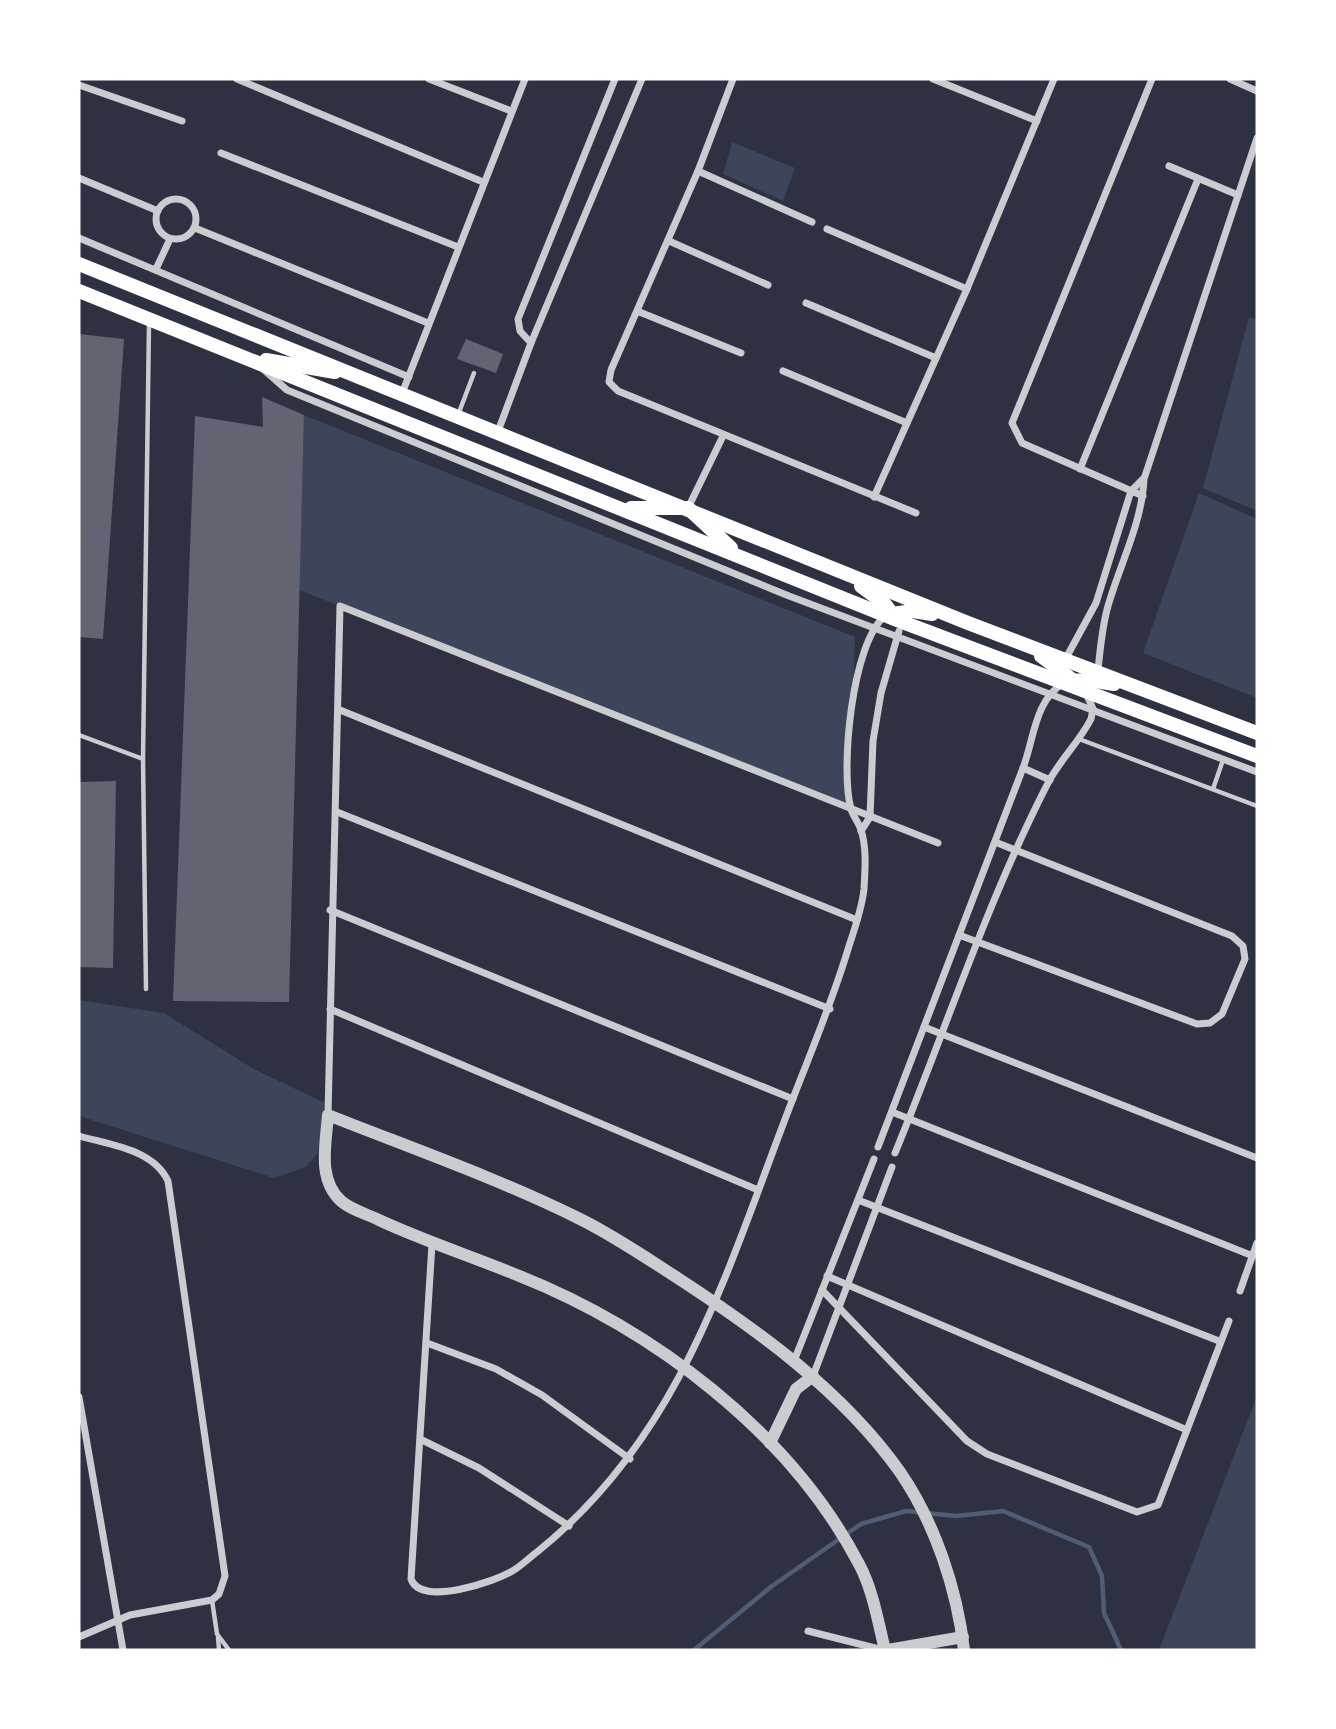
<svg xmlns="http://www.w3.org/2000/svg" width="1336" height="1729" viewBox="0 0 1336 1729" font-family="'Crimson Pro',serif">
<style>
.green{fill:#3c4559}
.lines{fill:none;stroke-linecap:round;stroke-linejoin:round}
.stream{stroke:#4f5d75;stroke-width:4.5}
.building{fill:#626471}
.service{stroke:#caccd0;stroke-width:4.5}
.minor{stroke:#caccd0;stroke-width:7}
.tertiary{stroke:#caccd0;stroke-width:12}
.secondary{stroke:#fff;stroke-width:14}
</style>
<rect width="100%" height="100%" fill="#2d3142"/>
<!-- green -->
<g class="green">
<polygon points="732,142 795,168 783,201 723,174"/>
<polygon points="1249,317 1257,320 1257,511 1203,488"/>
<polygon points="304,415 855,637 849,805 299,590"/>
<polygon points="1199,493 1257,519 1257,698 1143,653"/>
<polygon points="79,1000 164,1013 254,1069 325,1103 318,1153 306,1167 274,1178 79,1116"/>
<polygon points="1257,1396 1257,1650 1159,1650"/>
</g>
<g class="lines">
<!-- stream -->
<polyline class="stream" points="694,1650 772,1586 861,1524 906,1511 956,1516 1003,1511 1089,1547 1102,1576 1104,1613 1121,1650"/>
</g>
<!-- building -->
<g class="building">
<polygon points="79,334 124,339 103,639 79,637"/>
<polygon points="466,339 503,354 496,373 457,359"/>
<polygon points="262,397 304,415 289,1002 173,1001 195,416 263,427"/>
<polygon points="116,781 113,968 79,967 79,782"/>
</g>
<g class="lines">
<!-- service -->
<g class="service">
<polyline points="458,415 474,373"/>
<polyline points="79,735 143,759"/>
<polyline points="1079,739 1257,806"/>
<polyline points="1213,789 1223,760"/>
<polyline points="146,989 143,759 149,323"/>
<polyline points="212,1600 217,1634 229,1650"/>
<polyline points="218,1637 219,1650"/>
</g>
<!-- minor -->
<g class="minor">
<polyline points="237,79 483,182"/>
<polyline points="429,79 511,111"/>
<polyline points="733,79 698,171 611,370 609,382 618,391 916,513"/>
<polyline points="933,79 1037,121"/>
<polyline points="1230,79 1257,91"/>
<polyline points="79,85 182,121"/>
<polyline points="221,153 458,247"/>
<polyline points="1169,166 1238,195"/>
<polyline points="698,171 812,222"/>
<polyline points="79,178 158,211"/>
<circle cx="176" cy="219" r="20"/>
<polyline points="195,228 428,323"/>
<polyline points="827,229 967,289"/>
<polyline points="79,238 409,377"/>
<polyline points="669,241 768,285"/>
<polyline points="156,269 170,239"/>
<polyline points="806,303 936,358"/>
<polyline points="637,311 741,353"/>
<polyline points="531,343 520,331 518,319 615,79"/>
<polyline points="262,368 287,390 789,596 1257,772"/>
<polyline points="783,371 907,423"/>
<polyline points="401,396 525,79"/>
<polyline points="497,434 531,343 642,79"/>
<polyline points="1080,469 1198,179"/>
<polyline points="1143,496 1022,443 1012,423 1152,79"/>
<polyline points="874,497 967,289 1054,79"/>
<polyline points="688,508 723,436"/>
<polyline points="1066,658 1096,603 1131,491 1143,479"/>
<path d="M1098 671C1100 649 1102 627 1108 606 1120 564 1142 523 1144 479L1257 138"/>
<polyline points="340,710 857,920"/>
<polyline points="1023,768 1050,780"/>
<polyline points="337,812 830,1009"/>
<polyline points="861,831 870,817 873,741 881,693 899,631"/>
<polyline points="330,910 793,1099"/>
<polyline points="959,935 1197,1024 1210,1023 1222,1014 1245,959 1243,946 1232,936 995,842"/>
<polyline points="330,1009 758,1190"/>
<polyline points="924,1027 1257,1158"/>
<polyline points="892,1112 1253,1256"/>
<polyline points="328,1115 340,606 938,843"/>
<path d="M79 1136C110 1145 153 1149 168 1181L225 1576 219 1594 212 1600 130 1615 79 1637"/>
<path d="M878 1147 1023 768C1034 739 1035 699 1064 683"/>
<path d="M895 1153C946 1029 987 901 1049 781 1061 759 1079 742 1091 719L1093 709 1086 693"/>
<polyline points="858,1200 1219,1341"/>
<path d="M432 1244 411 1579C421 1607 495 1582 514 1570 522 1565 529 1558 537 1552 683 1435 727 1269 792 1101 812 1049 833 1000 849 946 855 928 862 908 864 889 865 870 867 848 861 830 859 823 853 816 851 809 840 770 852 642 885 616"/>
<polyline points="827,1276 1187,1430"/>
<polyline points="822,1290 967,1441 987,1454 1137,1512 1158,1505 1229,1321"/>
<polyline points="1240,1291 1257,1243"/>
<polyline points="427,1343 496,1369 542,1395 630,1459"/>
<polyline points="794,1361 874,1159"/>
<polyline points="813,1376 892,1167"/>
<polyline points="79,1397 123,1650"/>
<polyline points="422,1440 479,1468 569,1526"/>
<polyline points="808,1631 883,1650"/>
</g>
<!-- tertiary -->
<g class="tertiary">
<polyline points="770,1443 796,1389 813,1376"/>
<path d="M885 1650C878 1622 873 1590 859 1564 790 1432 653 1329 517 1275 471 1256 424 1241 379 1220 367 1214 351 1210 341 1201 317 1179 326 1144 328 1115 411 1148 497 1178 578 1218 611 1234 642 1255 673 1275 756 1329 842 1390 900 1472 935 1523 957 1589 964 1650"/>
<polyline points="888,1650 963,1637"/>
</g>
<!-- secondary -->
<g class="secondary">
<polyline points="79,264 968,623 1257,733"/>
<polyline points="79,291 897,620 1257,756"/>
<polyline points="266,360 335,372"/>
<polyline points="631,508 688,508 731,548"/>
<polyline points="861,586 884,603 896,619"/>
<polyline points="885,615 913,611 932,614"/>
<polyline points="1041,656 1078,684"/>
<polyline points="1068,681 1090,680 1114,684"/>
</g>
</g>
<!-- border -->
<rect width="1336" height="1729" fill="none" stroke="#ffffff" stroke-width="161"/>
</svg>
